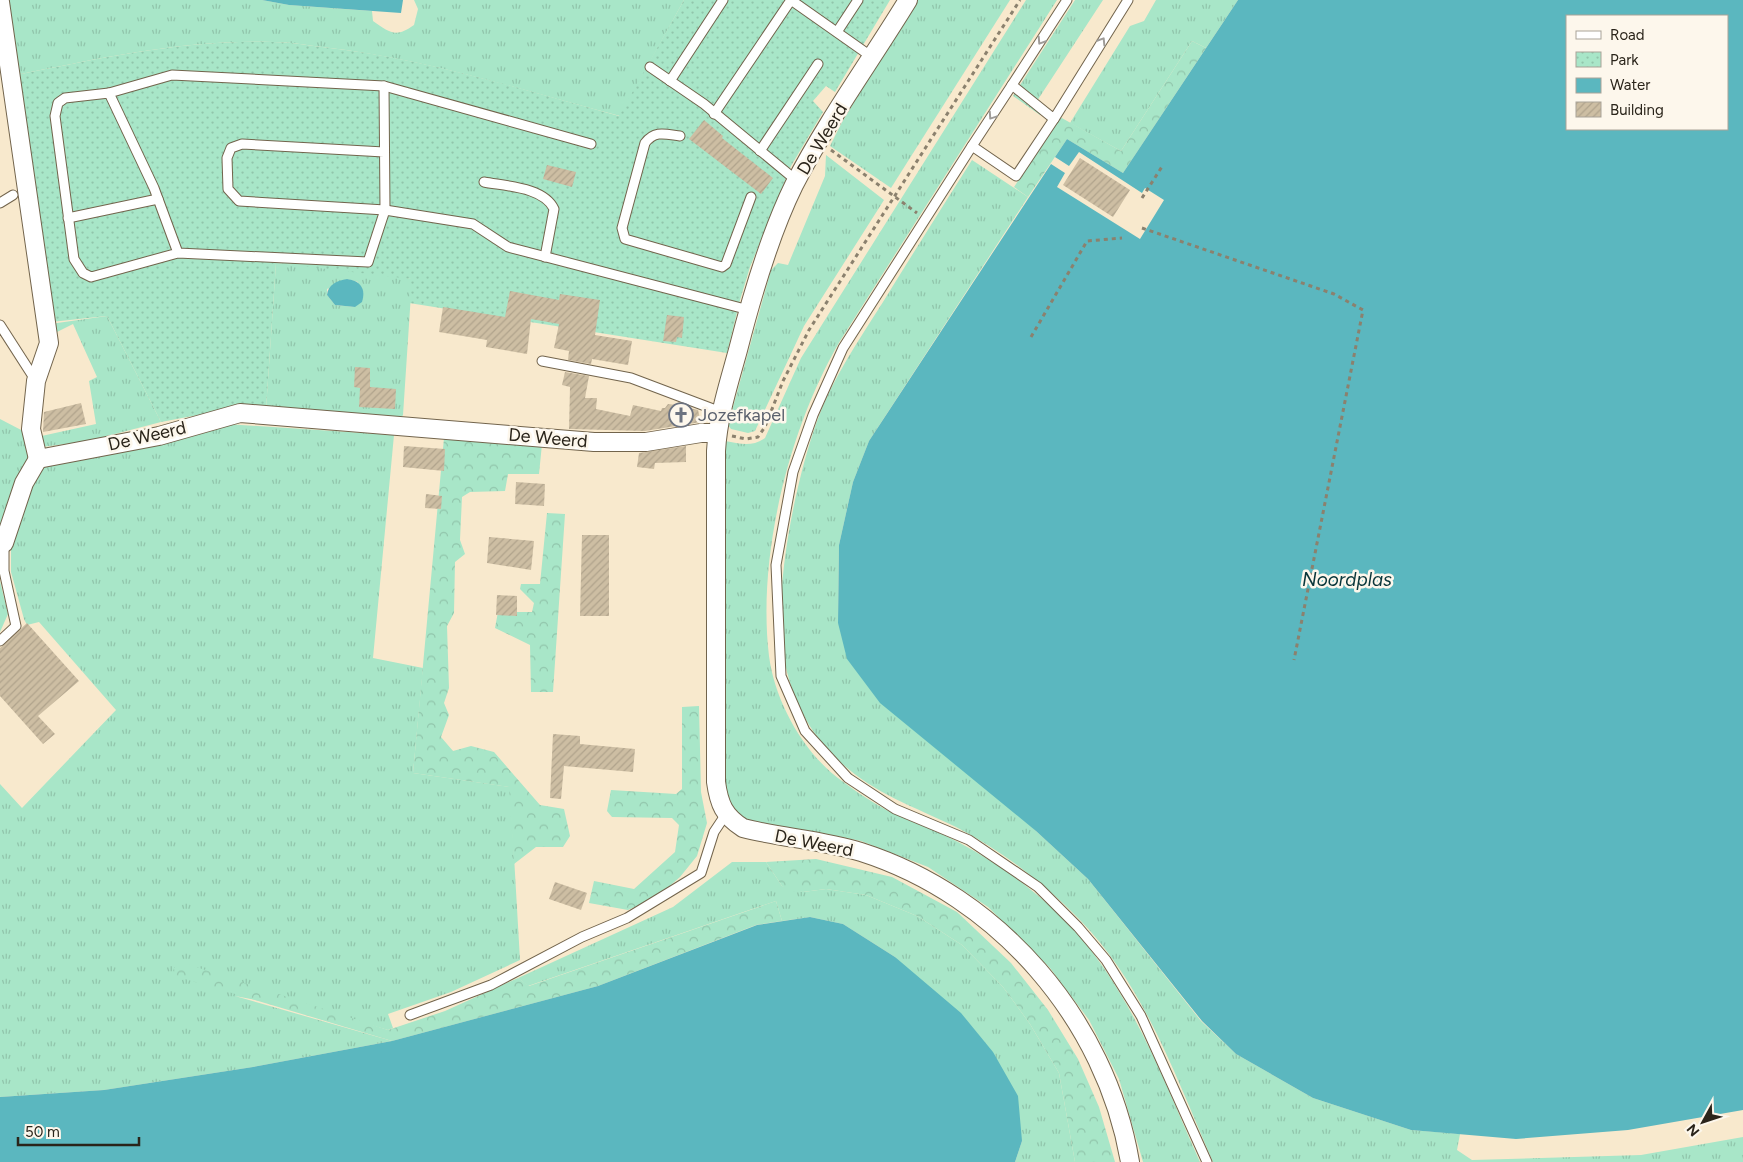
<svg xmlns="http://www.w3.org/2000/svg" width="1743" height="1162" viewBox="0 0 1743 1162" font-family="Figtree,sans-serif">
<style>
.grass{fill:url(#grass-tufts);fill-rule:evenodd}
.forest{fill:url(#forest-crowns)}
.park{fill:url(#park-dots)}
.water{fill:#5bb7bf;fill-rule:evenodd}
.building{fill:url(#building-hatch)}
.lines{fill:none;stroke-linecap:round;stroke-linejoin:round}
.service-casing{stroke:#72644c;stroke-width:11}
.minor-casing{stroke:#72644c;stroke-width:20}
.path{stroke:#8b816e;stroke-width:3;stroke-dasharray:4 4;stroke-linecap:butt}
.service{stroke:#fff;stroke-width:9}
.minor{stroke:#fff;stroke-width:18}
.oneway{stroke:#9f9c98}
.labels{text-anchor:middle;stroke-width:5;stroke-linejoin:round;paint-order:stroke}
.street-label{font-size:18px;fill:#2a241a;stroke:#fdf7ec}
.worship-label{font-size:18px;fill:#5b616d;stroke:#fdf7ec;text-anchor:start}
.water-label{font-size:19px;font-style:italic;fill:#09363a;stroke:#fdf7ec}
</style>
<defs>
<pattern id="grass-tufts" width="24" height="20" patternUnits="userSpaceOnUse" patternTransform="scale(1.25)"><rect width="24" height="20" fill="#a8e6c8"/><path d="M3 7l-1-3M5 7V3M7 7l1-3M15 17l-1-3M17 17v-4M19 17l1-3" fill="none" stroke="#91c5ab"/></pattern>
<pattern id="forest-crowns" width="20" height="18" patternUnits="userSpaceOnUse" patternTransform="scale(1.25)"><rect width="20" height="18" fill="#a8e6c8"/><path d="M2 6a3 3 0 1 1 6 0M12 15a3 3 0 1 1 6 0" fill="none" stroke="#91c5ab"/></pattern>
<pattern id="park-dots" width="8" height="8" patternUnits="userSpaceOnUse" patternTransform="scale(1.25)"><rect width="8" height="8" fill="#a8e6c8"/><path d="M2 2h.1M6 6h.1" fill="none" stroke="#91c5ab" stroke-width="1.8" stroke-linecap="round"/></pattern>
<pattern id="building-hatch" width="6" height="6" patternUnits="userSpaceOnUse" patternTransform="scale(1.25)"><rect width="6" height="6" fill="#cdbea3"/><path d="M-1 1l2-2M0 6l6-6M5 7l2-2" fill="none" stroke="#b0a38c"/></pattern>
</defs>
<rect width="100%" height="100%" fill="#f8e9cd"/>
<!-- grass -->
<g class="grass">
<path d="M4 0H262L289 5 372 11 373 21C390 33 396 38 414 25L418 9 414 0H684L620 116C521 90 424 58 322 47 306 45 290 42 273 42 186 39 101 58 16 75Z"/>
<polygon points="916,0 1010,0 891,188 830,146 842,122"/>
<path d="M1026 0H1057L840 341C789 428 757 556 769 656 775 702 804 754 842 781 853 789 864 797 876 804 902 820 933 828 960 843 1001 865 1041 894 1073 929 1133 995 1164 1082 1200 1162H1143L1119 1079 1089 1020 1050 968 988 907 928 867 861 841 812 831 752 823 735 812 725 792V441C741 444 752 447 765 438L801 358Z"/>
<polygon points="1075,0 1103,0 1037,101 1050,112 1040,115 1013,96"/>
<polygon points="1156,0 1238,0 1206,48 1192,41 1121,151 1070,123 1130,26 1144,21"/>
<polygon points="826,155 884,200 804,326 755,431 748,433 731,429 728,425 771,270 778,263 788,265 825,176"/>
<path d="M972 160 1028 197 869 441 853 482 839 545 838 623 1036 831 1088 879 1201 1021 1236 1054 1313 1098 1411 1130 1460 1134 1457 1150 1472 1160 1641 1155 1743 1137V1162H1213C1176 1078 1145 986 1079 919 1043 882 1002 851 956 827 913 806 874 794 838 760 809 733 791 697 784 658 772 594 795 483 817 421 832 379 859 340 883 302 912 255 942 207 972 160Z"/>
<path d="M276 263 380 273 412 279 403 415 400 419 266 409ZM347 279 358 282 355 307 335 305 327 295V289Z"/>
<polygon points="107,316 161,422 88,441 42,447 37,437 96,424 89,381 97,377 73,324 51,335 50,324"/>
<polygon points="0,419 25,432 29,461 0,531"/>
<polygon points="226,424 394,435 373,658 423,668 413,773 510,787 520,960 451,992 388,1014 393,1028 388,1030 343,1017 235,996 392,1041 253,1067 104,1090 0,1097 0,784 22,808 116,710 39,622 27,625 24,619 11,572 11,540 31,477 48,462"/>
<polygon points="0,581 8,614 0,632"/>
<polygon points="732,862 766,862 782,886 803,892 826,889 866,895 917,916 962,945 1003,987 1030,1024 1059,1073 1075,1162 1015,1162 1022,1141 895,957 843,924 810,917 782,921 776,901 528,986 518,978 673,907"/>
</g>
<!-- forest -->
<g class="forest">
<polygon points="1192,41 1206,48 1123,173 1067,139 1028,197 1014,187 1060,117 1121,151"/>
<polygon points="444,438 542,444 539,474 508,474 505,491 470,492 462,497 460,540 465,554 455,562 454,613 447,626 449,688 444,703 449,715 441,737 453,751 471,746 494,752 540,805 564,809 570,836 563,847 536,847 514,864 509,787 413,773"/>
<polygon points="547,513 565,514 553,692 531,692 530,645 495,628 498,612 532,612 534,603 520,589 521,584 540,584"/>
<polygon points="699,706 701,792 707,823 697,856 680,877 657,897 628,910 589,903 594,881 634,889 675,852 679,825 672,818 612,817 607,811 611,790 676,794 682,789 682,707"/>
<polygon points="816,859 892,877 957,912 1011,963 1048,1010 1078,1059 1099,1107 1115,1162 1075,1162 1059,1073 1030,1024 1003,987 962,945 917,916 866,895 826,889 803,892 791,891 782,886 766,862"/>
<polygon points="776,901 782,921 756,925 598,986 392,1041 175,976 174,968 181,962 388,1030 445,1011 518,978 529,986"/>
</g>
<!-- park -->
<path class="park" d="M684 0H890L835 92 826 86 813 101 823 112 791 166 750 267 740 300 727 353 409 303 411 279 276 263 266 409 240 407 161 422 107 316 51 322 16 75C101 58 186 39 273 42 289 42 306 45 322 47 423 58 521 89 619 116Z"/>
<!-- water -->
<g class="water">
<polygon points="262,0 403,0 401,13 289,5"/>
<path d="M1238 0H1743V1110L1628 1130 1516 1139 1411 1130 1313 1098 1236 1054 1202 1021 1088 879 1036 831 880 703 847 659 838 623 839 545 853 482 869 441 1051 164 1065 173 1057 187 1140 239 1164 200 1145 188 1142 193 1079 152 1069 166 1055 157 1067 139 1123 173ZM1567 16H1727V129H1567Z"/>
<path d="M347 279C361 281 366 289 362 302L355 307 335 305 327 295C328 284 337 281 347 279Z"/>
<polygon points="810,917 843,924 895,957 961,1013 993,1052 1018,1096 1022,1141 1015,1162 0,1162 0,1097 104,1090 253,1067 392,1041 598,986 757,925"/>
</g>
<!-- building -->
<g class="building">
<polygon points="704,120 723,136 722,138 773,178 761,194 689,139"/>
<polygon points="1080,158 1130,190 1113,217 1063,185"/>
<polygon points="547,165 576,172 572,187 543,179"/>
<polygon points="510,291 559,300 560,294 600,300 595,335 632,341 628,365 592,359 591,364 568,360 569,351 554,348 559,324 531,319 527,354 486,347 487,340 439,332 443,307 505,317"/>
<polygon points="667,315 684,317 682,338 677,337 676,342 663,341"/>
<polygon points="355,367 370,368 370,387 396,389 395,409 359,407 360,388 354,387"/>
<polygon points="565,372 589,376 585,398 597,398 596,409 630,416 633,405 661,411 662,408 665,408 668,404 677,405 698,410 701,422 645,431 569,429 570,387 562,385"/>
<polygon points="81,403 86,424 43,432 44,412"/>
<polygon points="404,446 445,449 444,471 403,467"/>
<polygon points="686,446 686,462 655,463 654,469 637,467 639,453"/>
<polygon points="516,482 545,484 544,506 515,504"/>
<polygon points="426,494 442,496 441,509 425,508"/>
<polygon points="582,535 609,535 609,616 580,616"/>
<polygon points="489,537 534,541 531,570 487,563"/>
<polygon points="497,595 517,596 517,616 496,615"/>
<polygon points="27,623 79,681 38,716 55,734 43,744 0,696 0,648"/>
<polygon points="553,734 580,736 580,744 635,749 633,772 564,766 561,799 550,798"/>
<polygon points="555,882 587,893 581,910 549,899"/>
</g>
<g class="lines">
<!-- service casing -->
<g class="service-casing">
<g id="service">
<polyline points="1067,0 1012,85 1054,119 1128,0"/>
<polyline points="837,32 858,0"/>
<polyline points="650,67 704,104 797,181"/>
<polyline points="670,81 723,0"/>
<polyline points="109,93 172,75 384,86 591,144"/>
<polyline points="714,114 791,0 872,57"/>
<polyline points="1054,119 1016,176 972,146 843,348 813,415 793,472 776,565 781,676 805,731 848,778 895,809 969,840 1038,887 1078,927 1106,960 1141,1016 1207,1162"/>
<path d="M680 136C665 134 655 130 645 143L622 228 625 239 722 267 726 264 751 197"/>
<polyline points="972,146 1012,85"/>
<polyline points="760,151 818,64"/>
<polyline points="384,152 242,144 231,148 227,158 228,189 239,201 385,210 384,86"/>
<path d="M484 182C505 186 544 187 554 209L545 257"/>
<polyline points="0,203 13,195"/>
<polyline points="68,218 158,199"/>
<polyline points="178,253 154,188 109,93 65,98 58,103 55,116 74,259 83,273 91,277 178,253 368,262 385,210 473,224 508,247 749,310"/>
<polyline points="0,325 36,381"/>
<polyline points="542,361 631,378 721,412"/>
<polyline points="0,641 16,626 4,571 4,543"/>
<polyline points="410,1015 491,985 582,937 627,918 701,873 714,832 726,814"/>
</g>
</g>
<!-- minor casing -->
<g class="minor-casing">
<g id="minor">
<path d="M908 0C870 62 827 121 794 185 769 236 752 295 738 350 729 383 718 416 716 451V782C719 804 724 816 743 828 782 838 823 840 861 852 999 896 1106 1020 1130 1162"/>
<polyline points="0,2 49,343 36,381 31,429 38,459"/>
<polyline points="38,459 159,436 240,413 594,442 646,442 701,433 717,433"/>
<polyline points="4,543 24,483 38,459"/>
</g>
</g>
<!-- path -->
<g class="path">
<polyline points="831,150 917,213"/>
<polyline points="1142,198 1163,165"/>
<polyline points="1142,228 1334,294 1363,310 1294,660"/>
<polyline points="1031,337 1087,241 1122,238"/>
<polyline points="732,436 746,439 758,437 765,427 783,381 809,330 1020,0"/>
</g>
<!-- service -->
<use href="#service" class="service"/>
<!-- minor -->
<use href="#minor" class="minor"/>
</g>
<!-- one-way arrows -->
<defs><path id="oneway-chevron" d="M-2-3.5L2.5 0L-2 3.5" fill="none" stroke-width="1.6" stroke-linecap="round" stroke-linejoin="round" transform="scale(1.25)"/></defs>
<g class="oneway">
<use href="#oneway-chevron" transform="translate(1041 41) rotate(123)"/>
<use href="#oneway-chevron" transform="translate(1102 41) rotate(-58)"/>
<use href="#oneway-chevron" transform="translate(992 116) rotate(124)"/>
</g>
<!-- icons -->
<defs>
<g id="church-ring" transform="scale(1.25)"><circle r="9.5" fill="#fdf7ec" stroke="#6b7280" stroke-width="1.5"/><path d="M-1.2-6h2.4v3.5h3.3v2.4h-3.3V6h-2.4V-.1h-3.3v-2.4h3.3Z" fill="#6b7280"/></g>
</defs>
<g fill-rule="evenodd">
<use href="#church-ring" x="681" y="415"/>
</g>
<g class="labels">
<!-- street labels -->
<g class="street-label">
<text transform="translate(822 139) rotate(-59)" y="6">De Weerd</text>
<text transform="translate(147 436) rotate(-13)" y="6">De Weerd</text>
<text transform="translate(548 438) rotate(5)" y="6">De Weerd</text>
<text transform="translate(814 843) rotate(11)" y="6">De Weerd</text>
</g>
<!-- worship labels -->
<g class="worship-label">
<text x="698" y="421">Jozefkapel</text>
</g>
<!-- water labels -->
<g class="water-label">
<text x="1347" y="586">Noordplas</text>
</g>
</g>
<!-- legend -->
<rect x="1566" y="15" width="162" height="115" fill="#fdf7ec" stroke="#a9a398"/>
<rect x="1576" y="31" width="25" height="8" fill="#ffffff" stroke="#a9a398"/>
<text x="1610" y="40" font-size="15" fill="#2a241a">Road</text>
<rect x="1576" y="52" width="25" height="15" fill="url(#park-dots)" stroke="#a9a398"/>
<text x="1610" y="65" font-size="15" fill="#2a241a">Park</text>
<rect x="1576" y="78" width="25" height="15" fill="#5bb7bf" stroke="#a9a398"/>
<text x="1610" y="90" font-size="15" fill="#2a241a">Water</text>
<rect x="1576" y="102" width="25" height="15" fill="url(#building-hatch)" stroke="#a9a398"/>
<text x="1610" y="115" font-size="15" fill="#2a241a">Building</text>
<!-- north arrow -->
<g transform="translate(1703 1122) rotate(230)" stroke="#fdf7ec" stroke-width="4" paint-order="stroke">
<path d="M0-4L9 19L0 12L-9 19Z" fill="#2a241a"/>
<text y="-8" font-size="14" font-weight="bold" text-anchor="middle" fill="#2a241a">N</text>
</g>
<!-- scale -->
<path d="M18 1137v8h121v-8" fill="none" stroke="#2a241a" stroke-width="2.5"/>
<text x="25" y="1137" font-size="15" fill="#2a241a" stroke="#fdf7ec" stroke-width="4" paint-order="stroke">50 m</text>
</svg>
